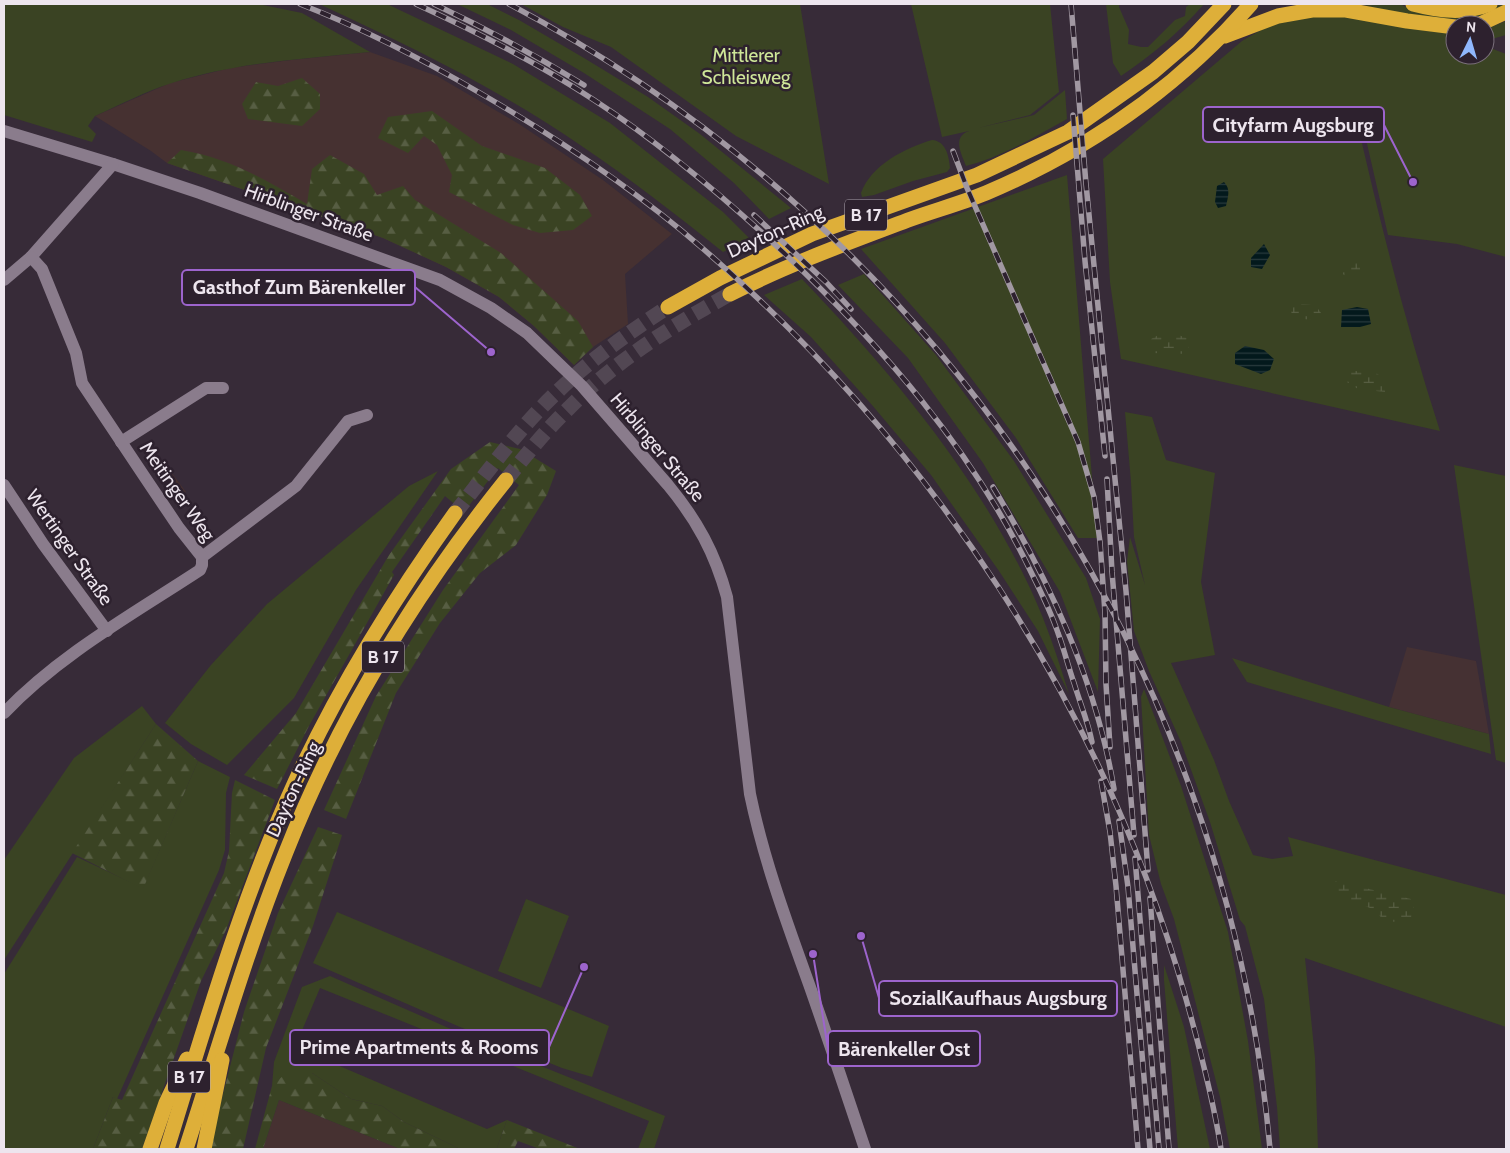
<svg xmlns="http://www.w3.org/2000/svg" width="1510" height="1153" viewBox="0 0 1510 1153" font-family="Cabin,sans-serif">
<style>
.industrial{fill:#463131}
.education{fill:#453133}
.green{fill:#3a4323}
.forest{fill:url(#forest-firs)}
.wetland{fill:url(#wetland-marsh)}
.water{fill:url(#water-rules)}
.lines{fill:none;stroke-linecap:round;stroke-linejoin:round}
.highway-tunnel{stroke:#524753;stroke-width:15;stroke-dasharray:15 8;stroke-linecap:butt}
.minor{stroke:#8a7c8c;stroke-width:12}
.highway{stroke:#deaf39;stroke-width:15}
.rail-casing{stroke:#a198a2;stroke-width:5.5}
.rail{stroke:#2d212e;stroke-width:4;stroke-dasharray:11;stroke-linecap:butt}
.labels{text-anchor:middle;stroke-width:5;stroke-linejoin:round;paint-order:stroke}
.shield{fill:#2d212e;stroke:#b3aab4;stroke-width:1}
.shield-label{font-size:18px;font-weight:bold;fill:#ede5ee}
.park-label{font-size:19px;fill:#cee698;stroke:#2d212e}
.street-label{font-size:19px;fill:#ede5ee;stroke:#2d212e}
.leader{fill:none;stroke:#9d64cd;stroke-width:2}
.callout-dot{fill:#9d64cd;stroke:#2d212e;stroke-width:2}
.callout{fill:#2d212e;stroke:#9d64cd;stroke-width:2}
.callout-label{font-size:20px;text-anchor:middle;font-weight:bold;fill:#ede5ee}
</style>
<defs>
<pattern id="forest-firs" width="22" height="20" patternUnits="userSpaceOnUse" patternTransform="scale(1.25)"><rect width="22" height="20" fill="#3a4323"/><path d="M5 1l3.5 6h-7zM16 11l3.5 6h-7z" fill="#575e43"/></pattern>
<pattern id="wetland-marsh" width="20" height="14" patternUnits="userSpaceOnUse" patternTransform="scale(1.25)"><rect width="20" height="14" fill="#3a4323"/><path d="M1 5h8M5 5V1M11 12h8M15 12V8" fill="none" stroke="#575e43"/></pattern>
<pattern id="water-rules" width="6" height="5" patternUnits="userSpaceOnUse" patternTransform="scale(1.25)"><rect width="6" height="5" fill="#03191c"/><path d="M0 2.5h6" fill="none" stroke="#283a3d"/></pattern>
</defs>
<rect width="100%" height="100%" fill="#372b38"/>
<!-- industrial -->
<g class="industrial">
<polygon points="370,52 437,76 519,124 603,180 672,234 625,274 628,324 593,347 574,365 534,326 499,297 446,267 383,238 167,163 151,151 95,116 170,83 230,68 291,60"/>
<polygon points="171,472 186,492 176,499 161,479"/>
<polygon points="279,1100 400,1149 263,1149"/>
</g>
<!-- education -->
<polygon class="education" points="1407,647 1476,661 1489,734 1389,707"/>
<!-- green -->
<g class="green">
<path d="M4 4H258L302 13 370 52C304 59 236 62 172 83 146 91 120 105 95 116L88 126 96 134 92 142 4 115Z"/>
<path d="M319 4H387L513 64 610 123 723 212 750 239 723 252C678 216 632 180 583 147 501 90 410 46 319 4Z"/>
<polygon points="457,4 487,4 519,20 584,58 648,97 700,134 791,208 769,219 734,183 670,129 584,73 511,30"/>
<polygon points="521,4 800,4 829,184 736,136 611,47 563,27"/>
<path d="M911 4H1050L1059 92 1030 115 978 128 1034 115 1065 90 1067 119C1035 137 1001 157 966 166 961 153 952 137 969 131L942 137Z"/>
<path d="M1106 4H1119V7L1129 30 1128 44 1141 47H1148L1175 20 1185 16 1186 7 1190 4H1204C1180 32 1152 55 1121 76L1113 63Z"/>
<path d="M1358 4H1400L1410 9 1486 11 1501 4 1506 5C1494 10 1483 16 1470 18 1438 24 1391 11 1358 4Z"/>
<path d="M1333 15 1455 34V55H1485V46L1506 54V257L1457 244 1388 235 1362 122H1357C1381 226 1407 329 1440 431L1121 359 1110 282 1103 159 1242 41 1268 26 1299 18Z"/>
<polygon points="1506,21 1506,35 1485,41 1485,29"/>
<path d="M932 140C946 141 949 156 950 168L947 172 913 181 874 195 862 197 861 193C871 165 905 148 932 140Z"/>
<polygon points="1067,175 1097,538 1078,538 1016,438 945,343 861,249"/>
<polygon points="864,274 936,355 1014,461 1086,578 1100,619 1098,692 1060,592 983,463 908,358 838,285"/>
<path d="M802 279C895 376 992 492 1043 618 1053 643 1061 669 1069 694L1038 631 999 571 931 475 872 405 811 337 764 295Z"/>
<polygon points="1125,412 1152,417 1166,460 1215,473 1201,582 1215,655 1171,663 1214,760 1229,801 1253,855 1272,859 1293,856 1288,837 1506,895 1506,1027 1305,958 1315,1058 1318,1149 1280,1149 1277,1107 1264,999 1245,926 1240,920 1210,822 1181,742 1149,671 1134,631 1127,561 1130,537 1145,585 1134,537 1131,482"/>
<polygon points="1454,465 1506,476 1506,763 1496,760"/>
<polygon points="438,471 356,590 294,698 227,765 191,744 165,723 211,665 267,604 409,486"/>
<polygon points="1232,658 1389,707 1489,734 1491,754 1247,682"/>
<polygon points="1144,689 1181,786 1228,932 1248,1041 1262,1149 1230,1149 1220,1097 1174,919 1161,884 1149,835 1141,697"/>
<polygon points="142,706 156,724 4,960 4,860 74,758"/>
<polygon points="198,761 230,777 226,793 225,850 219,870 117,1099 113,1097 93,1149 4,1149 4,974 77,857 143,888"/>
<polygon points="526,899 569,916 541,988 498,971"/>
<polygon points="337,912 609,1026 592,1077 562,1068 460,1027 313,963"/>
<polygon points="1164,965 1184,1027 1210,1149 1178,1149 1164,980"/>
<polygon points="330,976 476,1040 665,1116 654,1149 638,1149 649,1121 320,988 295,1047 487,1129 507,1120 497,1148 460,1149 404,1122 382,1106 351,1099 312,1073 272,1086 274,1062 302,987"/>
</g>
<!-- forest -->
<g class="forest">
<polygon points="302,78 320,94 320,109 302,126 248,119 242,104 256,82 278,86"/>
<polygon points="432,111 482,146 545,168 580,195 592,216 573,230 540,233 513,225 449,192 452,175 437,145 424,136 408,153 378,138 388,117"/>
<path d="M181 150C230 158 265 180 307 204L312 169 330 155 364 174 377 195 403 186 415 200 501 253 578 321 593 347 574 365 534 326 499 297 446 267 383 238 167 163Z"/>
<polygon points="490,442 520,449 556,471 547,495 516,545 480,573 440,623 396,693 346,819 324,810 376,696 443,590 519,485 498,468 464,512 445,496 392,572 394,575 310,724 277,789 244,775 296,713 389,555 451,469"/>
<polygon points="156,724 198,761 143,889 72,853"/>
<polygon points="235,780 275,800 226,930 201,981 142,1149 93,1149 113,1097 122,1100 224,873 229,851 232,793"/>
<polygon points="318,827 342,835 313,926 266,1048 243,1149 209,1149 244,1012 278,913"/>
<polygon points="287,1072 312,1073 351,1099 382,1106 404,1122 460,1149 400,1149 279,1100 263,1149 255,1149 272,1086"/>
<polygon points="507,1120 580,1149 540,1149 518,1141 514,1149 491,1149 497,1148"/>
</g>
<!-- wetland -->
<g class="wetland">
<polygon points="1341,261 1353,261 1360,264 1360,271 1353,277 1344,275 1339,270"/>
<path d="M1295 304C1307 304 1317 303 1322 315L1314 320 1293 318 1291 311Z"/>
<polygon points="1166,331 1187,338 1190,354 1152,353 1151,339"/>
<polygon points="1348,370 1378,374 1384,383 1385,392 1358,389 1347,382"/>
<polygon points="1336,881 1411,899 1414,908 1411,919 1399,922 1384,921 1375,910 1355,902 1336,896 1331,890"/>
</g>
<!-- water -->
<g class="water">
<path d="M1224 182C1231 189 1228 197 1226 206L1218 208 1215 202 1217 186Z"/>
<polygon points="1264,244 1270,255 1262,269 1251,267 1251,258"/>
<polygon points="1357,307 1368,309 1371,324 1360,327 1341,327 1342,310"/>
<polygon points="1245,346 1264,350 1274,359 1270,370 1261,374 1235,364 1235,353"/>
</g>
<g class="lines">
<!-- highway-tunnel -->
<g class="highway-tunnel">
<path d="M506 480C526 455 546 430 569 408 615 361 672 326 730 294"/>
<path d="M455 513C487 473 518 429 556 393 590 360 628 333 668 307"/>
</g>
<!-- minor -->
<g class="minor">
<path d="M4 131 113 164 200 193 440 280 491 308 527 333 582 386 668 485C697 520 715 553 727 597L750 794C764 861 787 923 810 987 829 1041 847 1095 865 1149"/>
<polyline points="4,280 31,257 113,164"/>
<polyline points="121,442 206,388 223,388"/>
<polyline points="4,485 43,544 107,631"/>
<polyline points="202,557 296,486 348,421 367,415"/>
<path d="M4 713C59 655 133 614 200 570L202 565V557L179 528 144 476 82 383 76 353 42 269 31 257"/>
</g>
<!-- highway -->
<g class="highway">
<path d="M1413 4C1440 11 1464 14 1490 4"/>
<polyline points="1471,25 1480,24 1506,12"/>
<polyline points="1225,36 1278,16 1312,10 1346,10 1407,21 1455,27"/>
<path d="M730 294C789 264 850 242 911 219 936 210 962 203 986 193 1088 150 1178 87 1251 4"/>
<polyline points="668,307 720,278 812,234 977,175 1068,132 1153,72 1188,42 1224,4"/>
<polyline points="150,1149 166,1103 187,1059"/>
<path d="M167 1149C205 1026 241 900 295 782 339 687 394 598 455 513"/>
<path d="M186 1149C218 1050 247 949 286 852 339 718 416 592 506 480"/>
<polyline points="204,1149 222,1060"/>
</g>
<!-- rail casing -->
<g class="rail-casing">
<g id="rail">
<path d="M300 4C362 28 422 59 480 93 557 138 633 188 701 247 930 444 1104 707 1186 999 1200 1049 1213 1098 1221 1149"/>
<path d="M416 4C477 32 538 63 594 100 663 145 724 197 784 253 882 346 972 449 1031 572 1041 592 1051 612 1058 633 1064 649 1068 666 1074 683 1080 703 1088 722 1092 742"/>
<path d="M434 4C485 28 535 55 584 85"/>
<path d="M509 4C940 232 1227 664 1270 1149"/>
<polyline points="1071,4 1086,184 1126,591 1148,870"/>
<polyline points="1073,115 1085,261 1105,456"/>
<polyline points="953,151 967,188 1078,442 1094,497 1100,542 1105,613 1106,684 1110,747"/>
<polyline points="754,215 826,282 851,309"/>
<polyline points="1107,479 1112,572 1134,835"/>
<path d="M993 487C1049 580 1096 680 1114 789"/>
<polyline points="1101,781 1110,832 1116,886 1138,1149"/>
<polyline points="1119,821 1128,887 1150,1149"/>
<polyline points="1135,858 1159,1149"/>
<polyline points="1150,898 1169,1149"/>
</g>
</g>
<!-- rail -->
<use href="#rail" class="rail"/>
</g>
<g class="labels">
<!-- shield labels -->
<g class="shield">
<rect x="845" y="199.5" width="42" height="31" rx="4"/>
<rect x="362" y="641.5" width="42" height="31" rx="4"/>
<rect x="168" y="1061.5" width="42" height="31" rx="4"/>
</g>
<g class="shield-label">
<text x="866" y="221">B 17</text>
<text x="383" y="663">B 17</text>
<text x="189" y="1083">B 17</text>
</g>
<!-- park labels -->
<g class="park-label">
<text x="746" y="62">Mittlerer<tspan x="746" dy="22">Schleisweg</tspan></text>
</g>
<!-- street labels -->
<g class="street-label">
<text transform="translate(309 212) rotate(20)" y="7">Hirblinger Straße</text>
<text transform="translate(775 231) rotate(-24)" y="7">Dayton-Ring</text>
<text transform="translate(658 447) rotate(50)" y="7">Hirblinger Straße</text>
<text transform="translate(178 491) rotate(55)" y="7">Meitinger Weg</text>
<text transform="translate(70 547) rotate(55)" y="7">Wertinger Straße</text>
<text transform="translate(293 789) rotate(-65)" y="7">Dayton-Ring</text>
</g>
</g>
<!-- callouts -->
<path class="leader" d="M1413 182L1384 125M491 352L415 287M861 936L879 998M584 967L549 1047M813 954L828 1049"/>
<g class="callout-dot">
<circle cx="1413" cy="182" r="5"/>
<circle cx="491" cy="352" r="5"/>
<circle cx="861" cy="936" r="5"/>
<circle cx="584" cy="967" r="5"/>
<circle cx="813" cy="954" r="5"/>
</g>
<g class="callout">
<rect x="1203" y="107" width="181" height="35" rx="5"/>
<rect x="182" y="270" width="233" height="35" rx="5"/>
<rect x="879" y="981" width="238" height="35" rx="5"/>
<rect x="290" y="1030" width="259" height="35" rx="5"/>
<rect x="828" y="1031" width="152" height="35" rx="5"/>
</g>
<g class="callout-label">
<text x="1293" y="132">Cityfarm Augsburg</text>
<text x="299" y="294">Gasthof Zum Bärenkeller</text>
<text x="998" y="1005">SozialKaufhaus Augsburg</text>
<text x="419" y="1054">Prime Apartments &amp; Rooms</text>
<text x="904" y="1056">Bärenkeller Ost</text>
</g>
<!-- border -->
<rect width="1510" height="1153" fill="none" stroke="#ede5ee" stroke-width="10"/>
<!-- north arrow -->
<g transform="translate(1470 40) rotate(5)"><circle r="24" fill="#2d212e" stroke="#7a6f7b"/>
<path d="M0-4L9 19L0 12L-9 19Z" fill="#90b8fd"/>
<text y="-8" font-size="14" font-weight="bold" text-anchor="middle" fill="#ede5ee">N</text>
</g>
</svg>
